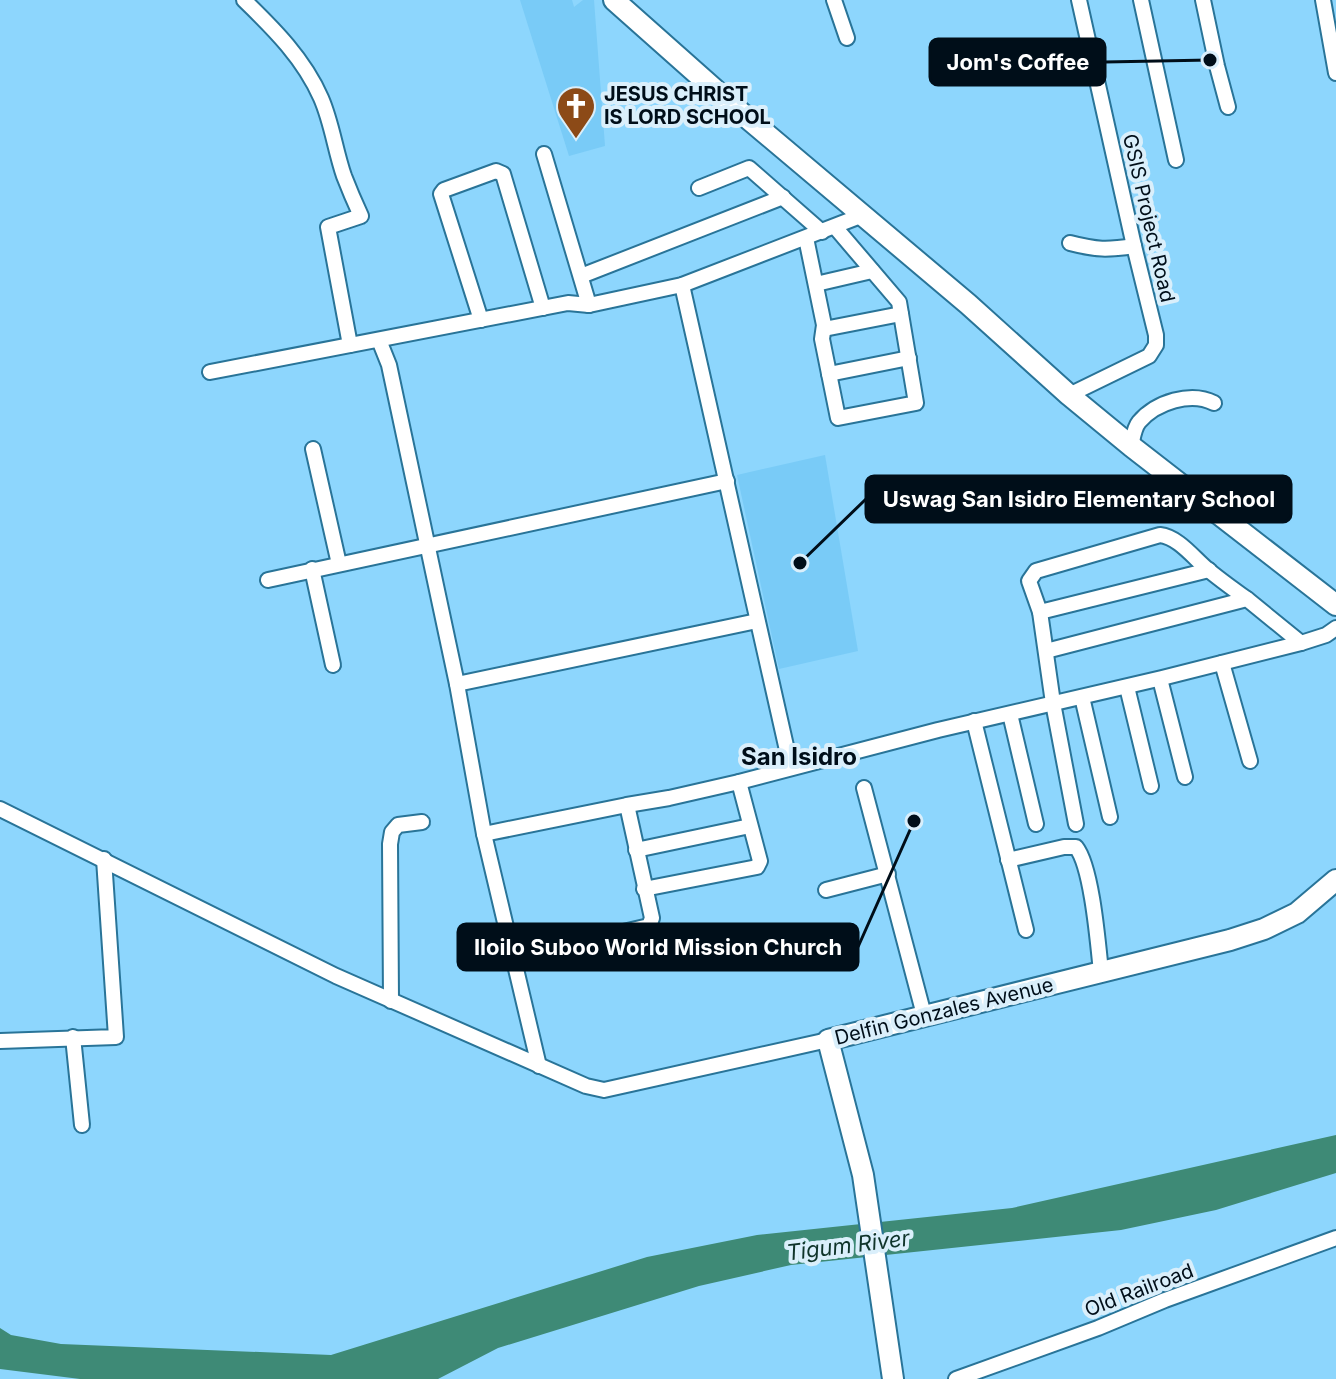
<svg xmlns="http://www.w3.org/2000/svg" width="1336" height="1379" viewBox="0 0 1336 1379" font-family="Inter,sans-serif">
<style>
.built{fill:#79cbf7}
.water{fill:#3e8a76}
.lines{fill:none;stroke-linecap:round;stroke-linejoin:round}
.street-casing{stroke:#297498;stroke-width:18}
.secondary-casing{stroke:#297498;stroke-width:24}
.street{stroke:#fff;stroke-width:14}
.secondary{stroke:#fff;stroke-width:20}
.labels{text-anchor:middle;stroke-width:8;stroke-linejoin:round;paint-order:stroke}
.poi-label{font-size:20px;font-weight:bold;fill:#000e19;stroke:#daeffb;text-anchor:start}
.street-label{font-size:20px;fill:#000e19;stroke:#daeffb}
.water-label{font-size:22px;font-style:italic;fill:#0f342a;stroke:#daeffb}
.quarter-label{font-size:24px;font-weight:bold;fill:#000e19;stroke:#daeffb}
.leader{fill:none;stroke:#000e19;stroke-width:3}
.callout-dot{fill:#000e19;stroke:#daeffb;stroke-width:3}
.callout{fill:#000e19;stroke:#000e19;stroke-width:3}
.callout-label{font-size:22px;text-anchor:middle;font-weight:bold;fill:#fff}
</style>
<rect width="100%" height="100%" fill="#8dd6fd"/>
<!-- built -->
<g class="built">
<polygon points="520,0 572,0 574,7 583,0 594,0 605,146 569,156"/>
<polygon points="825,455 858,651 779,669 737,475"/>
</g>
<!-- water -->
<polygon class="water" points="1336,1135 1336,1173 1216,1210 1121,1230 791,1265 699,1286 498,1348 438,1379 80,1379 0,1369 0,1328 11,1335 61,1344 331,1355 647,1257 757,1235 1012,1208"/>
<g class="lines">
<!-- street casing -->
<g class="street-casing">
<g id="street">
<path d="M244 0C274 29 304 59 321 98 332 123 335 150 344 176 349 189 355 203 361 216L328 227 350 345"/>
<polyline points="834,0 847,38"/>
<polyline points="1141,0 1176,160"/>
<polyline points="1203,0 1217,66 1228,107"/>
<polyline points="1323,0 1336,73"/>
<polyline points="544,154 589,305"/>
<polyline points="699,188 749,168 822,232"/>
<polyline points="806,238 824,325 822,339 838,418 916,403 899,302 835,227"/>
<path d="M1070 243C1097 250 1107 250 1134 246"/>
<polyline points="581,276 783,197"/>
<polyline points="816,284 872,271"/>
<polyline points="682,285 791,768"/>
<polyline points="481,320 441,194 444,190 496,171 503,174 543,308"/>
<polyline points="824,329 901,314"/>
<polyline points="379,340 389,365 457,684 484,834 539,1066"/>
<polyline points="210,372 568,303 589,305 682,285 863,215"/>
<polyline points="829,374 909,358"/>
<polyline points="1069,395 1149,356 1156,345 1156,335 1134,246 1079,0"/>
<path d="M1131 446C1133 438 1134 428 1139 422 1156 402 1191 391 1214 403"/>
<polyline points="313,449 339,564"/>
<polyline points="312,569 333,665"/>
<polyline points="268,580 727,481"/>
<path d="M1040 612 1029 581 1036 571 1160 535C1178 537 1193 557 1206 568 1219 579 1233 589 1247 599"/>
<polyline points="1046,651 1247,599 1301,643"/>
<polyline points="1222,663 1250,761"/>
<polyline points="1160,679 1185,777"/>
<polyline points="457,684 757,621"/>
<polyline points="1127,687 1151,786"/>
<polyline points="1082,697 1110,817"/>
<polyline points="1010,714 1036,824"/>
<polyline points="974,721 1026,930"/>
<polyline points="864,788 924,1015"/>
<polyline points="0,809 336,976 586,1086 604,1090 828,1040"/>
<polyline points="1076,824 1053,703 1040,612 1209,570"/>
<polyline points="484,834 627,805 669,798 739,782 938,730 1162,678 1301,643 1326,635 1336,628"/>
<polyline points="636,850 750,826"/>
<path d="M1008 860 1064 847H1076C1092 867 1098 944 1101 972"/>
<polyline points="644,889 757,867 760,861 739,782"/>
<polyline points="826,890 888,874"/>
<polyline points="512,955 563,946 649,926 652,918 627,805"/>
<polyline points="391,1001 390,844 392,832 398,825 422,822"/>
<polyline points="73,1037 82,1125"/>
<polyline points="0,1041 116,1037 104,859"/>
<polyline points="956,1379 1098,1328 1165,1300 1336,1238"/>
</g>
</g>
<!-- secondary casing -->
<g class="secondary-casing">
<g id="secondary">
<polyline points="614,0 739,111 968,304 1069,395 1131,446 1336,605"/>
<polyline points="893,1379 863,1175 828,1040 1230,940 1264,929 1297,913 1336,880"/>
</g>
</g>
<!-- street -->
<use href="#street" class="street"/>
<!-- secondary -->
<use href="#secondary" class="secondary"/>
</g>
<!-- icons -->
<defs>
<g id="church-pin" transform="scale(2)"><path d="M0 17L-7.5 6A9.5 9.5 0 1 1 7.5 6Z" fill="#8c4a17" stroke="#daeffb"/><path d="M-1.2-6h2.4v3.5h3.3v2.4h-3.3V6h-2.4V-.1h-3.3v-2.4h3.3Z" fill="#fff"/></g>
</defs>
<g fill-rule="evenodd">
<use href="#church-pin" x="576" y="106"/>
</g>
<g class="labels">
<!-- poi labels -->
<g class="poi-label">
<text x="604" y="101">JESUS CHRIST<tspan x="604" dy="23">IS LORD SCHOOL</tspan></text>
</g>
<!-- street labels -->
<g class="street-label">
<text transform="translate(1149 218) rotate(77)" y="7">GSIS Project Road</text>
<text transform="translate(944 1011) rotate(-14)" y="7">Delfin Gonzales Avenue</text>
<text transform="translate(1139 1290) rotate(-21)" y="7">Old Railroad</text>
</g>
<!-- water labels -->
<g class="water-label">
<text transform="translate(848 1245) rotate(-7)" y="8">Tigum River</text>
</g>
<!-- quarter labels -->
<g class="quarter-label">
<text x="799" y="765">San Isidro</text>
</g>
</g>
<!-- callouts -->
<path class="leader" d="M1210 60L1105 62M800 563L866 499M914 821L858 947"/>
<g class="callout-dot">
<circle cx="1210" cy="60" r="8"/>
<circle cx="800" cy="563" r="8"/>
<circle cx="914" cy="821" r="8"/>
</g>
<g class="callout">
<rect x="930" y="39" width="175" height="46" rx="8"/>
<rect x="866" y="476" width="425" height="46" rx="8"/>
<rect x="458" y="924" width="400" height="46" rx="8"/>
</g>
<g class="callout-label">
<text x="1018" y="70">Jom's Coffee</text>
<text x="1079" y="507">Uswag San Isidro Elementary School</text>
<text x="658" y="955">Iloilo Suboo World Mission Church</text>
</g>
</svg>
